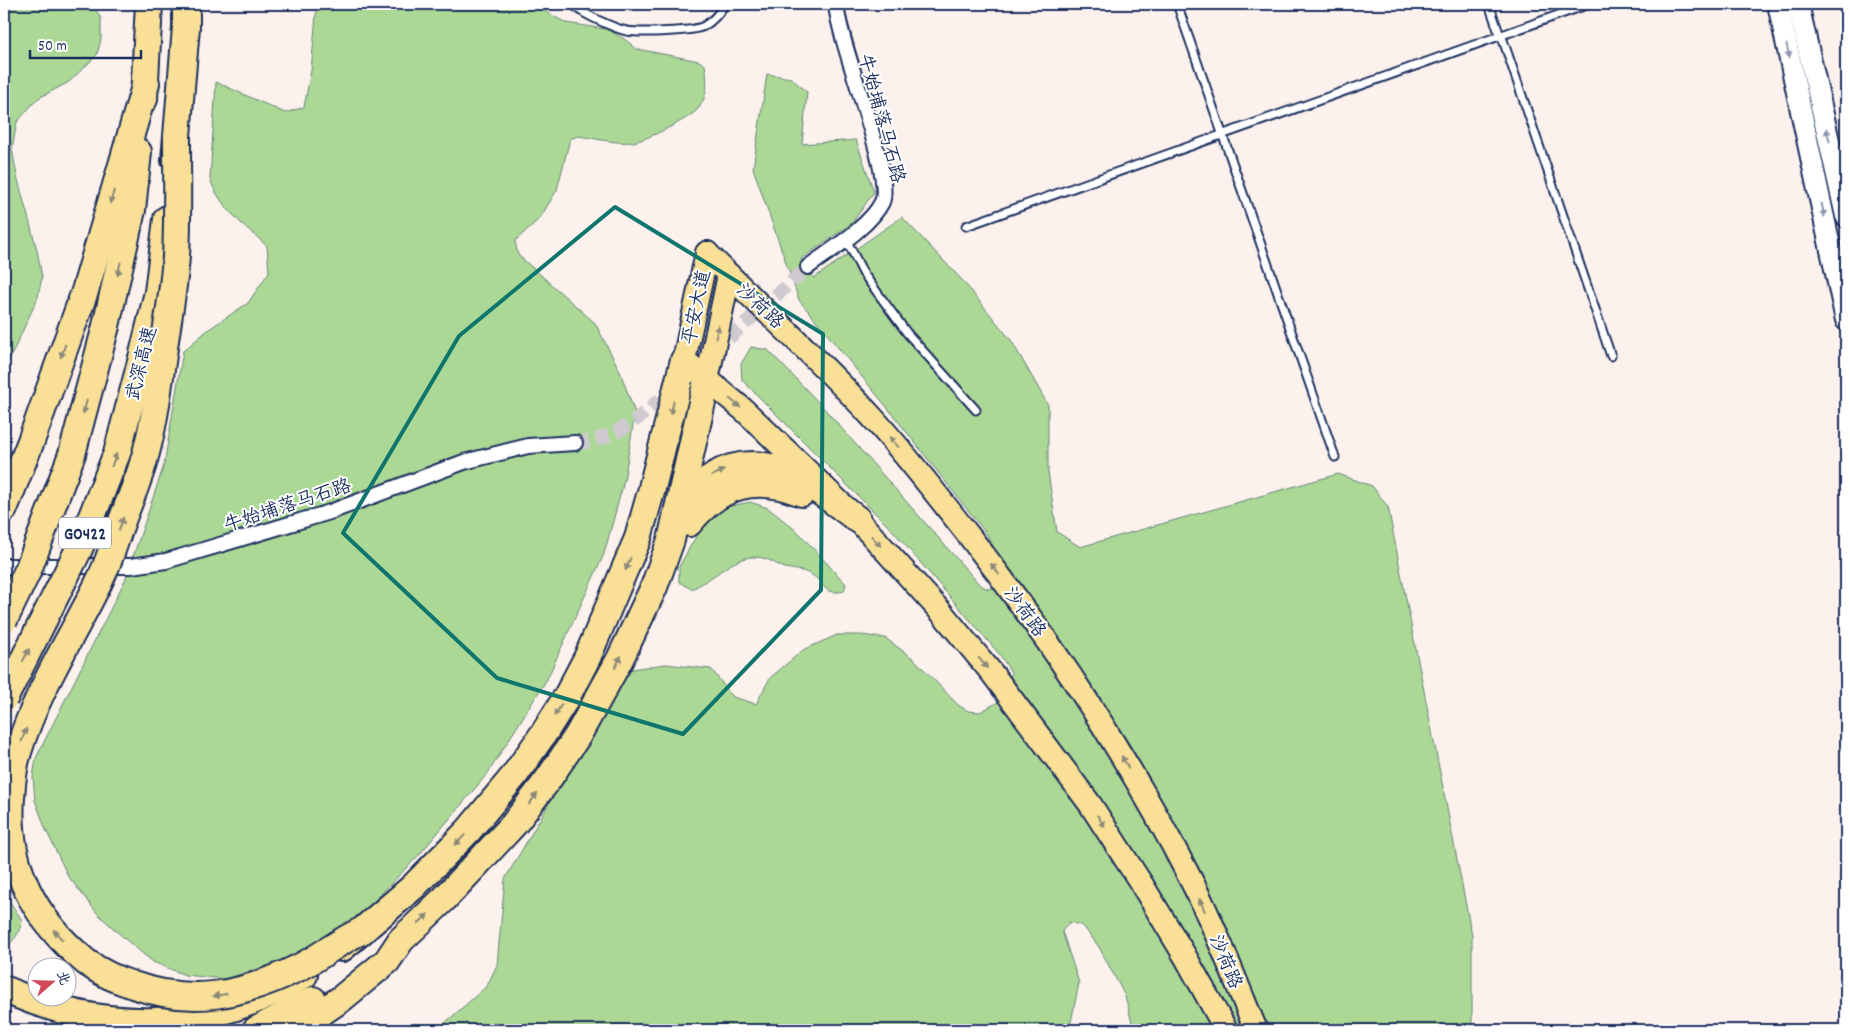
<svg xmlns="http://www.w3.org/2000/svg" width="1850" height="1034" viewBox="0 0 1850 1034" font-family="Dekko,'LXGW WenKai TC',sans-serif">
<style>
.green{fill:#acd896;stroke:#64847a}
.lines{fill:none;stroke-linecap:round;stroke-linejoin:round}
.minor-tunnel{stroke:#cfcad0;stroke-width:14;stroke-dasharray:14 7;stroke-linecap:butt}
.service-casing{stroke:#1b2f5e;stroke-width:11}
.minor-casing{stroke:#1b2f5e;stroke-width:18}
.secondary-casing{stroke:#1b2f5e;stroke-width:24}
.primary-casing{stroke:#1b2f5e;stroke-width:26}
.motorway-casing{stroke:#1b2f5e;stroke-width:30}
.service{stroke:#fff;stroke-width:7}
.minor{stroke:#fff;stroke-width:14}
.secondary{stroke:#fff;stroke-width:20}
.primary{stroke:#f9e096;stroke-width:22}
.motorway{stroke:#f9e096;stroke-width:26}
.motorway-bridge-casing{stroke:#1b2f5e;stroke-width:30;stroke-linecap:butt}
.motorway-bridge{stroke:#f9e096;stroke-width:26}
.oneway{fill:#8d97ae}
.oneway2{fill:#8a887a}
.marked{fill:none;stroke:#0f766e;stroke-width:4;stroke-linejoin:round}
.labels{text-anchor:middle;stroke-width:4;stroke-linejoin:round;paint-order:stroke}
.shield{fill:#fff;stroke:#5f6d8e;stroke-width:1}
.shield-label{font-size:18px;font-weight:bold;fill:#1b2f5e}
.street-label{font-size:19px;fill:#1b2f5e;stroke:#fff}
</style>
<rect width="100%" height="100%" fill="#fcf1ec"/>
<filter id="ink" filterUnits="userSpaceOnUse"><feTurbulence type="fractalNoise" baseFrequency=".02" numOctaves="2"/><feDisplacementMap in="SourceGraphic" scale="10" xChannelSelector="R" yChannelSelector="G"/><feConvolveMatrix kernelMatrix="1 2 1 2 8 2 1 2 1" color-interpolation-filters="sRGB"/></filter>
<g filter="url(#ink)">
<!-- green -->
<g class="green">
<polygon points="4,4 92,4 101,18 101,39 97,55 69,82 37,99 17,122 12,149 17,176 37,250 42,277 38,297 8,363 4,381"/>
<path d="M317 4H532L566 23 606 29 623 38 637 49 699 61 705 65C708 80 708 97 698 109 689 119 645 141 632 142 615 144 595 138 578 136L570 139 557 190 540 218 515 241 518 255 595 323 619 369 635 413 624 481 604 554 547 679 488 773 420 854 348 928 284 961 225 979 185 975 153 962 125 939 97 913 68 876 46 830 35 800 33 777 36 758 126 578 164 465 183 351 209 329 248 303 269 272 267 246C245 226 220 208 210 179L216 82 285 113 304 107 311 71Z"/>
<polygon points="767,74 791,78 807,92 802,144 856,140 874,192 852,223 801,259 814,278 902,217 962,280 1011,340 1048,405 1048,472 1057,532 1080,547 1338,474 1372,486 1388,507 1472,936 1472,1030 1210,1030 1207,1025 1200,1030 1134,1030 1125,996 1099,947 1083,926 1070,922 1062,931 1079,983 1071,1022 1065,1030 437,1030 487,986 497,965 505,879 597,721 632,669 665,664 711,669 733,697 756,704 770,678 803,650 837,635 861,635 885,638 914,659 958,705 968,711 980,712 1000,701 1010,689 1011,672 1000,655 894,532 742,380 741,364 751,347 768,350 821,405 980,585 988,589 998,586 1005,567 985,532 890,411 799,300 753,168"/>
<path d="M750 502 768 508 798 532 846 584 844 591C823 596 825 583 812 575 804 570 794 570 785 568 773 563 768 557 753 557 733 557 710 582 691 589L679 582V567L692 543 709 519 727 507Z"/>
<path d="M4 893 22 920C21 933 13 941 4 949Z"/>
</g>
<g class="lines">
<!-- minor-tunnel -->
<g class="minor-tunnel">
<polyline points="713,352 808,267"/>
<path d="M575 443C617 441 645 413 675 386"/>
</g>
<!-- service casing -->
<g class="service-casing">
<g id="service">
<path d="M573 4C579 13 616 29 627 31 640 33 693 32 704 26 713 21 720 12 725 4"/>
<polyline points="1177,4 1335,457"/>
<polyline points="1489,4 1499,33 1502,37 1611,356"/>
<polyline points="966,226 1589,4"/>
<polyline points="846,239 863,273 907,333 976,410"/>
</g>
</g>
<!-- minor casing -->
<g class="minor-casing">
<g id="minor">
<path d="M808 267C829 251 870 227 882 202 894 176 839 45 836 4"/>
<polyline points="4,566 131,566 166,561 330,512 464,462 528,446 575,443"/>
</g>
</g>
<!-- secondary casing -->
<g class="secondary-casing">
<g id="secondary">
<polyline points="1778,4 1846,320"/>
<polyline points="1798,4 1846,216"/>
</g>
</g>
<!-- primary casing -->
<g class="primary-casing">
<g id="primary">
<polyline points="707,253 684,360 745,411 857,519 942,613 992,673 1090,804 1141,883 1185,956 1226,1030"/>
<path d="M707 253C761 308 819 359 871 416 904 452 933 490 963 528 1050 638 1127 755 1191 880 1216 928 1235 980 1256 1030"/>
<polyline points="707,380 729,275"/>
</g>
</g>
<!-- motorway casing -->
<g class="motorway-casing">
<g id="motorway">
<polyline points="144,99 149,4"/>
<polyline points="175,160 186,27 186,4"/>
<polyline points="106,326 132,210 138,152"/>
<polyline points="142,358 158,292 167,219"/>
<polyline points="4,509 31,441 85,291 146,83"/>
<path d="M683 514C694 491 706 476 731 468 780 454 820 492 857 519"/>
<path d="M689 523C721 484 755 474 802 493"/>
<polyline points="342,948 413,887 468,831 514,776 544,733 566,698 587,658 638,538 651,492 684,360"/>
<path d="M4 989C103 1034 210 1034 304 975"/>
<polyline points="256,1030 313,1000"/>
<polyline points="295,1030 341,999 387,961 401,940 444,899 514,824 547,781 578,735 620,659 654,587 671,540 707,380"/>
</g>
</g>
<!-- service -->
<use href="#service" class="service"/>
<!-- minor -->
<use href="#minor" class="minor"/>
<!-- secondary -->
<use href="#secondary" class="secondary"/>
<!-- primary -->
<use href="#primary" class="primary"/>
<!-- motorway -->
<use href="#motorway" class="motorway"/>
<!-- motorway-bridge casing -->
<g class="motorway-bridge-casing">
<g id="motorway-bridge">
<path d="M177 138C177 177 178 217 176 256 174 289 167 323 163 355 158 390 154 426 144 460 138 482 128 504 120 526 114 545 108 564 99 582 72 637 36 692 18 752 13 767 12 782 11 798 6 867 34 919 86 962 100 972 117 980 133 985 193 1006 243 995 298 968 319 958 338 942 359 932"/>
<polyline points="4,620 28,570 72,454 106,326"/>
<polyline points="4,699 79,549 117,453 142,358"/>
</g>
</g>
<!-- motorway-bridge -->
<use href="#motorway-bridge" class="motorway-bridge"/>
</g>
<!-- one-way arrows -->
<defs><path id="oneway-solid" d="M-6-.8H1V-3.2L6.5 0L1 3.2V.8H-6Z" transform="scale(1.25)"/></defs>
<g class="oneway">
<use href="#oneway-solid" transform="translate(1788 51) rotate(78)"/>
<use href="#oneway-solid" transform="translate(1828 135) rotate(-103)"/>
<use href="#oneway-solid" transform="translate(1823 210) rotate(78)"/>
</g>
<g class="oneway2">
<use href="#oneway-solid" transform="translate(112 197) rotate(106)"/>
<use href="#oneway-solid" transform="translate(119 269) rotate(102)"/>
<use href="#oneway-solid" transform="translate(717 332) rotate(-78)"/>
<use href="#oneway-solid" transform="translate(63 351) rotate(110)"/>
<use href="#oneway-solid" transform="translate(735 403) rotate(39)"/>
<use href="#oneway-solid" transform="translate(85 407) rotate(105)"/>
<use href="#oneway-solid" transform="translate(672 408) rotate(104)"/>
<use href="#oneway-solid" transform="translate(894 442) rotate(-131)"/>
<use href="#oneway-solid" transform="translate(114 460) rotate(-69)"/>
<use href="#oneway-solid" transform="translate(718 473) rotate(-25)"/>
<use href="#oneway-solid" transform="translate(121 524) rotate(-70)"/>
<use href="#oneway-solid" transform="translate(876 541) rotate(48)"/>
<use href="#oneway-solid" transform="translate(628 564) rotate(112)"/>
<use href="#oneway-solid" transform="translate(995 569) rotate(-127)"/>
<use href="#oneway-solid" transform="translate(26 655) rotate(-63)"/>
<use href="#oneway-solid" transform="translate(618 662) rotate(-63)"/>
<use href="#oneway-solid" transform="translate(983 663) rotate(50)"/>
<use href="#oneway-solid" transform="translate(558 710) rotate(122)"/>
<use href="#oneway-solid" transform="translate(24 735) rotate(-70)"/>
<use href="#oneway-solid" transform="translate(1125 762) rotate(-120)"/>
<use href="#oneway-solid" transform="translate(533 799) rotate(-52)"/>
<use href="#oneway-solid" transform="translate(1101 821) rotate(57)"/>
<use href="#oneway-solid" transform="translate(460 840) rotate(134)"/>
<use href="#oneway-solid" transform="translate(1202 905) rotate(-114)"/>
<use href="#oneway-solid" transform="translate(423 919) rotate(-44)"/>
<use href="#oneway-solid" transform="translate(58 935) rotate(-133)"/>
<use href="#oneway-solid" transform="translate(220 995) rotate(170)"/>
</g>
</g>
<!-- marked area -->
<path class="marked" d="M615 207 823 334 821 590 683 734 497 678 343 533 459 336Z"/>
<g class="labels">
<!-- shield labels -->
<rect class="shield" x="59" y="517.5" width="52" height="31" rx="4"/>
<g class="shield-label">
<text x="85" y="539">G0422</text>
</g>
<!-- street labels -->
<g class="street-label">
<text transform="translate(883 118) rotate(75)" y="7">牛始埔落马石路</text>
<text transform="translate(761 305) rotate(43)" y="7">沙荷路</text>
<text transform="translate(695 307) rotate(-78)" y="7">平安大道</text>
<text transform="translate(140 363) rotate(-76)" y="7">武深高速</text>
<text transform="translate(287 504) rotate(-18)" y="7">牛始埔落马石路</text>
<text transform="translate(1026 611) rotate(54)" y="7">沙荷路</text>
<text transform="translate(1227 961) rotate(67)" y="7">沙荷路</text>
</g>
</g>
<!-- margin -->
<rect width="1850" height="1034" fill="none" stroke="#fff" stroke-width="20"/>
<rect x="10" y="10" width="1830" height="1014" fill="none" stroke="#1b2f5e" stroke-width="2" filter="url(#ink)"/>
<!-- north arrow -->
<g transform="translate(52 982) rotate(70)"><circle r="24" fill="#ffffff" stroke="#a4acbf"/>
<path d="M0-4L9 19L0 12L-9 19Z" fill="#d1495b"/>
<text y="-8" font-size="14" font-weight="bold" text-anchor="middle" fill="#1b2f5e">北</text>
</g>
<!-- scale -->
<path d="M30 50v8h111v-8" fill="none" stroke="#1b2f5e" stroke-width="2.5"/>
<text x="38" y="50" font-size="15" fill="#1b2f5e" stroke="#ffffff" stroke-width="4" paint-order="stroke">50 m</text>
</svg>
